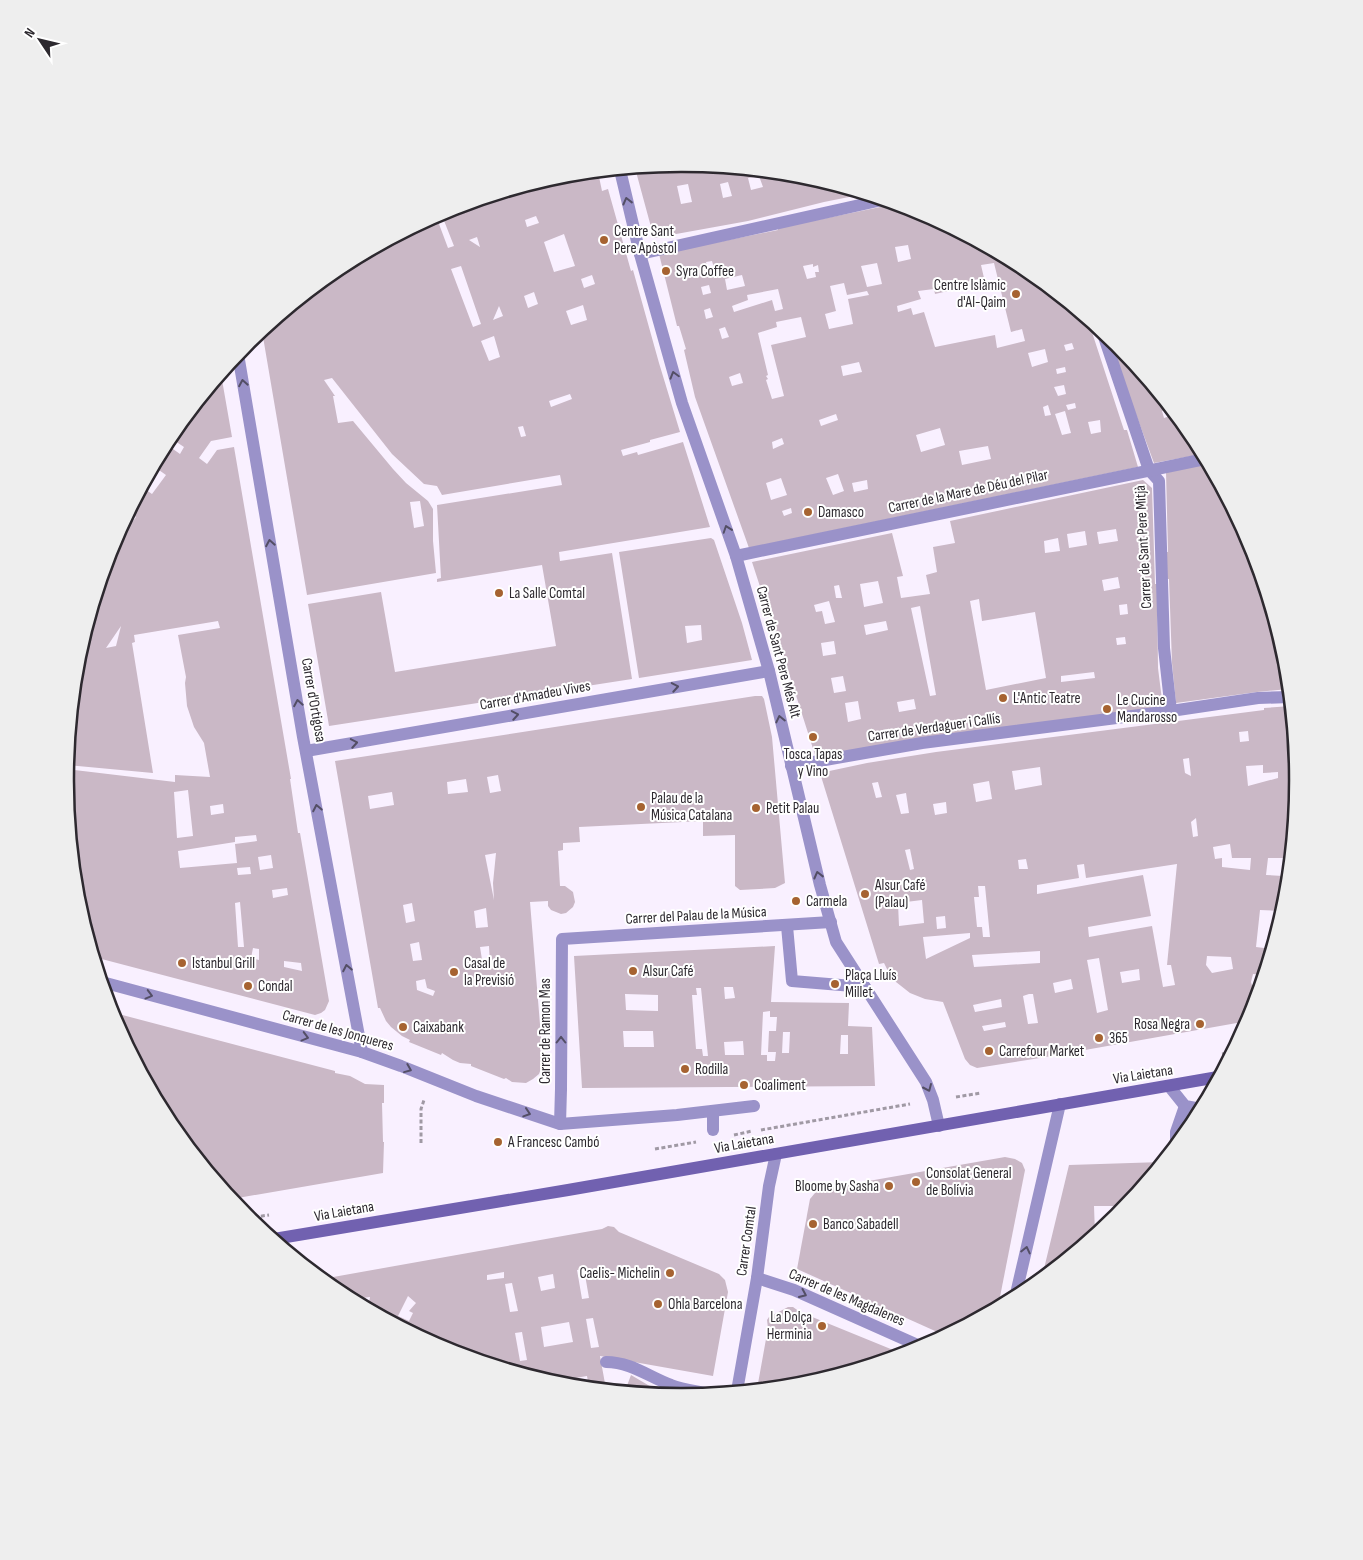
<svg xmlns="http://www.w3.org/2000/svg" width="1363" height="1560" viewBox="0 0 1363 1560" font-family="'Sofia Sans Condensed',sans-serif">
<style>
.building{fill:#cab8c6;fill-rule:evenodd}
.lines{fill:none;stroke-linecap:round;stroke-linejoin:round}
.path{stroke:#a099a4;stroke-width:3;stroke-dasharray:4 2.5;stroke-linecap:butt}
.service{stroke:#9a92c9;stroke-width:12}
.pedestrian{stroke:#9a92c9;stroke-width:12}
.minor{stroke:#9a92c9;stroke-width:12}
.secondary{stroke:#7161b0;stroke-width:12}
.oneway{stroke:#534e65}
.poi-dot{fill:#a66331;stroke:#fff;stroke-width:2}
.labels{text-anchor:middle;stroke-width:4;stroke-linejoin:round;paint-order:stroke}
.poi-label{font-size:15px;fill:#2d292f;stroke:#fff;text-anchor:start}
.street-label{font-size:15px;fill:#2d292f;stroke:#fff}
.rim{fill:none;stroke:#2d292f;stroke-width:2.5}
</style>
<rect width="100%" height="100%" fill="#f9f0ff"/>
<!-- building -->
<g class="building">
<path d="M682 164 799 175 800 178 806 177 864 194 824 202 748 221 654 238 635 168 671 165 672 171 682 168ZM759 176 763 187 751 190 748 178ZM728 182 732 196 723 198 720 184ZM688 184 692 202 681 204 677 186Z"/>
<path d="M598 172 602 191 608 189 631 271 633 270 659 363 680 432 650 440V442L621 450 623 456 637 452 638 455 683 442 710 527 559 552 560 561 612 553 632 679 329 726 308 604 381 592 395 672 556 646 542 565 437 582V579L441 578 437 505 562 485 560 475 442 495 437 486 424 484 392 454 332 378 324 380 335 396H333L338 423 353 421 393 469 406 483 428 501 433 509V541L436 573 307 595 262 331 339 267 436 216 448 248 454 246 441 213 446 210 562 175ZM536 216 539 223 527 227 525 220ZM564 234 575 266 554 272 544 242ZM477 237 480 247 469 240ZM461 266 481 324 473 327 451 269ZM592 275 595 284 584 288 581 279ZM534 292 538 304 528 308 524 296ZM583 305 587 320 571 325 566 311ZM499 306 503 316 493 320ZM494 336 500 357 489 361 481 341ZM570 394 572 399 551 407 549 401ZM523 426 526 436 521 437 518 427ZM420 501 424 526 414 528 410 502Z"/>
<path d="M895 204 918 211 1024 268 1088 320 1121 421 1124 430H1127L1138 467 749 548 695 397 684 350 686 349 679 326H677L659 254 778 230V228ZM908 245 911 259 898 262 895 247ZM712 261 714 268 708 269 706 262ZM877 263 882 284 867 287 861 266ZM994 263 1011 332 1022 329 1025 341 997 348 995 335 935 347 924 312 913 315 911 308 898 312 897 306 921 299 918 291 934 289 935 294 970 286 969 281 984 278 981 265ZM813 264V267L818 265 819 272H815L816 277 807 279 803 266ZM742 275 745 286 727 290 725 279ZM844 283 847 295 867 291 869 295 848 299 853 324 829 329 825 314 836 311 830 286ZM709 285 711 293 703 295 701 287ZM778 289 783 309 775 311 772 300 734 312 732 306 748 300 747 295ZM710 308 713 317 706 319 704 310ZM801 317 806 337 771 345 784 396 772 399 766 380 768 379 766 376 768 375 758 333 777 327 776 322ZM725 327 729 337 722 339 719 329ZM1072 343 1074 349 1066 351 1064 345ZM1045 349 1048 362 1032 367 1028 353ZM859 362 862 372 843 376 841 366ZM1065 367 1066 372 1057 374 1056 369ZM740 373 743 383 732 386 729 377ZM1064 385 1066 394 1058 396 1054 387ZM1075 403 1076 408 1068 410 1066 405ZM1048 405 1051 415 1045 416 1043 407ZM1065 411 1071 433 1062 435 1055 414ZM836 414 838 420 821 426 819 420ZM1100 420 1101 432 1091 434 1088 422ZM940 428 945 445 921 452 916 435ZM782 438 784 444 773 449 772 442ZM988 446 991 459 962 465 959 451ZM838 474 844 491 833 495 826 478ZM781 478 787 495 771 500 766 483ZM867 480 868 489 854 492 852 483ZM791 508 792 513 784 516 782 511Z"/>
<polygon points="1107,336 1118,344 1140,372 1138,372 1139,377 1144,376 1170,409 1162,411 1164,418 1173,415 1176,425 1182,423 1194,438 1203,454 1154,463"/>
<path d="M221 374 232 437 211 441 199 458 207 464 217 450 234 447 291 779H290L298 833H300L329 1001 325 1010 321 1013 315 1015 94 957 77 900 65 780 66 769 175 782V775L210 777 204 743 194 727 187 706 185 683 186 677 178 635 220 628 218 621 134 635 135 642 132 643 153 773 67 765 76 671 89 650 81 645 108 557 113 549 111 548 112 544 122 524 128 528 136 517 129 512 142 487 152 494 166 475 156 468 145 484H144L166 444 180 454 184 447 169 437ZM121 626 116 646 106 648ZM188 790 193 836 177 838 174 792ZM223 804 224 813 211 815 210 806ZM256 835 257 841 235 844 237 863 180 868 178 851 235 842V837ZM271 855 273 868 260 870 258 857ZM250 867 251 874 238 875 237 868ZM287 888 288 895 273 898 272 890ZM240 902 244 947H238L235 903ZM253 948 259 949V960L251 958ZM284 961 301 963 302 971 284 967Z"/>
<polygon points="1208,464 1251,544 1286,660 1289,689 1257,692 1176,703 1172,663 1169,579 1167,579 1167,552 1168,552 1166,472"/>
<path d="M1143 480 1152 488 1155 584H1157L1158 668 1163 708 816 758 772 620H771L752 562 892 533 903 576 897 577 901 598 930 594 926 575 937 572 933 547 955 543 950 521ZM1116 529 1118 541 1099 544 1097 532ZM1085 531 1087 545 1069 548 1067 534ZM1058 538 1060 551 1045 553 1044 541ZM1118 577 1120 588 1104 591 1102 580ZM878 581 883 603 864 607 860 584ZM839 585 842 598H836L834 586ZM979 599 982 621 1035 612 1046 678 986 690 970 601ZM829 601 835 622 825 624 822 611 816 612 814 605ZM1127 604 1128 614 1120 615 1119 605ZM920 606 936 695 930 696 911 608ZM886 621 888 630 866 635 864 625ZM1125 637 1126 644 1117 645 1116 638ZM834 641 836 654 823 656 821 643ZM1094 672 1095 678 1061 682V676ZM843 676 846 691 834 693 831 678ZM914 699 916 709 899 712 897 702ZM858 701 861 719 848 722 845 703Z"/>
<path d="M711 538 714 540 742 623 752 660 639 678 619 552ZM701 625 702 640 687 643 685 626Z"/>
<path d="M755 696H762L764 699 772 737 785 883 775 888 740 890 735 886V835L703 836V821L579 827 580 842 563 843V850L558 851 560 886H565L573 892 575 902 573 907 566 913 561 914 551 910 548 906V901L530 902 542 1049H540L543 1060 542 1066 539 1074 533 1079 526 1083 512 1082 506 1078 504 1079 471 1066V1064L460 1063 453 1060 442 1053 441 1055 409 1042 410 1040 402 1036 391 1027 386 1021 380 1008H378L335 761ZM498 775 501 791 490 793 487 777ZM466 779 468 792 448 794 447 782ZM392 792 394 805 370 809 368 796ZM496 853 493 883 494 900 485 855ZM412 903 415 921 406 923 403 905ZM486 908 488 927 476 928 474 911ZM419 942 422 960 413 961 410 944ZM489 946 490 965 483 966 480 947ZM425 979 427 988 435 991 433 996 417 990 416 981Z"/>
<path d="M1291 706 1293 730 1286 731 1287 747 1295 748 1298 780 1286 901 1283 911 1260 910 1256 947 1272 949 1264 975 1253 974 1251 982 1253 989 1260 988 1248 1021 1040 1058 977 1068 970 1065 965 1059 943 1002 925 999 910 993 896 982 889 973 884 963 879 964 820 773 867 763 936 752 1264 710V708ZM1248 731 1249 741 1240 742 1239 732ZM1189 758 1191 776 1185 773 1183 759ZM1263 765V773L1278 772V778L1248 786 1246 766ZM1040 767 1042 785 1015 790 1012 771ZM989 781 992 799 976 802 973 784ZM878 782 882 797 876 798 872 783ZM906 793 909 813 901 814 896 795ZM946 802 947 813 935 815 933 804ZM1196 818 1198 836 1193 837 1191 822ZM1230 844 1232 858H1251L1250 870 1222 867V858L1215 859 1213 847ZM910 849 914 869 910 870 905 850ZM1268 858H1285L1283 876 1266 875ZM1026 859 1028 869H1019L1018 860ZM1084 864 1086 878 1177 864 1167 965H1171L1175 985 1163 987 1152 926 1089 937 1088 927 1151 916 1143 875 1037 894V885L1079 878 1077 865ZM978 886H985L990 937H983L982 927H977L974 897H979ZM922 900 924 923 899 926 898 903ZM945 916 946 928 937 929 936 917ZM970 933V938L926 959 923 937ZM1040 951V963L974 967 972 955ZM1207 956 1231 957 1233 969 1212 973 1206 965ZM1099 958 1108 1010 1097 1013 1087 960ZM1139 969 1140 980 1122 983 1120 972ZM1071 979 1073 989 1055 993 1053 983ZM1029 994H1033L1038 1023 1028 1024 1023 996ZM1001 999 1002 1007 975 1012 973 1005ZM1005 1022 1006 1027 984 1031 982 1026Z"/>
<path d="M775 946 771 1002 849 1003 848 1026 872 1027 875 1086 582 1088 574 956ZM724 987H733L735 998 725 999ZM696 988H701L708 1056H703L702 1049H696L692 995H697ZM625 994 658 995V1011L626 1010ZM770 1011V1017H777L776 1031H769L768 1052H776L775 1061H767V1055H761L763 1012ZM623 1031H653L654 1047H624ZM783 1032H790L789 1053H782ZM841 1035H848V1054H840ZM743 1041 744 1055H725L724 1042Z"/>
<polygon points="111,1012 335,1071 335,1073 350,1076 365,1084 384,1085 384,1103 382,1103 383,1142 384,1142 383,1173 232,1199 169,1122"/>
<polygon points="1005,1157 1015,1159 1022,1163 1025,1170 998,1307 944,1335 797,1269 810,1199 815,1193 823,1189"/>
<polygon points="1162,1162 1126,1206 1094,1206 1095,1234 1042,1277 1069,1165"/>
<path d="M608 1226 614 1227 619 1232 719 1274 725 1280 728 1292 713 1376 600 1356 606 1389 589 1387 587 1376 552 1382 445 1349 368 1308 370 1297 355 1299V1301L339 1292 322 1279 602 1229ZM584 1269 589 1298 582 1299 577 1270ZM504 1272V1278L487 1280V1275ZM553 1274 555 1288 541 1291 538 1277ZM512 1283 518 1311 510 1312 505 1284ZM408 1296 416 1303 409 1311 413 1313 409 1321 398 1316ZM593 1318 599 1347 591 1348 586 1319ZM569 1322 573 1342 544 1347 541 1327ZM522 1332 527 1360 520 1361 515 1333Z"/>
<polygon points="788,1307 793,1307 800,1312 903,1354 801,1385 757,1389 768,1328 767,1320 769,1317"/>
<polygon points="631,1375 653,1388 664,1395 625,1391"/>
</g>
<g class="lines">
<!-- path -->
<g class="path">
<polyline points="1222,1054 1231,1053"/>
<polyline points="956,1097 981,1093"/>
<polyline points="761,1130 910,1104"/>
<polyline points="734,1135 752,1131"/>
<polyline points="421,1143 421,1109 424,1100"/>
<polyline points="655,1149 696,1142"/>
<polyline points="248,1218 269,1215"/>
</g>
<!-- service -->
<g class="service">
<polyline points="1169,1086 1185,1106 1201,1109"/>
<polyline points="1176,1145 1176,1132 1185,1106"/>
<polyline points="757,1278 794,1290 922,1347"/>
<polyline points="1015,1298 1060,1104"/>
</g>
<!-- pedestrian -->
<g class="pedestrian">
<polyline points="640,254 882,200"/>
<polyline points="1102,331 1149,470 1159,481 1164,648 1171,711"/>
<polyline points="736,556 1205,459"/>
<polyline points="306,751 769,671"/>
<polyline points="791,766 922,743 1171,711 1258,698 1290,697"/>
<polyline points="787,926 792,981 865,987"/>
<polyline points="362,1052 401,1066 476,1096 560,1124 677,1115 754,1106"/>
<polyline points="560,1124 561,1089"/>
<polyline points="713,1130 713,1111"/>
<path d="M606 1362C631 1362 649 1377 671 1385 683 1390 697 1391 710 1394"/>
<polyline points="737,1391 757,1278 769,1186 776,1154"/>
</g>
<!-- minor -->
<g class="minor">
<polyline points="620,170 640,254 682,403 736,556 769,671 820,885 836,942 926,1082 933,1100 939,1126"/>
<polyline points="102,982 362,1052 303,737 238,354"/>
<polyline points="561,1089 562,939 831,922"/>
</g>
<!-- secondary -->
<polyline class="secondary" points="274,1239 568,1190 1218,1077"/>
</g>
<!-- one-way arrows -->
<defs><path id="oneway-chevron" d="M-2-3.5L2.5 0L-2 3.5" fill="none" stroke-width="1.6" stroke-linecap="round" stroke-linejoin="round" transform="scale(1.25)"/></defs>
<g class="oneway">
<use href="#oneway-chevron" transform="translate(627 201) rotate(-104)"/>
<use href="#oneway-chevron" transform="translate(674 375) rotate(-106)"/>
<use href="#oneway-chevron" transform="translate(243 383) rotate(-100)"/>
<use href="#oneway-chevron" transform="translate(727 529) rotate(-109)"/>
<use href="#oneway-chevron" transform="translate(270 543) rotate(-100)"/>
<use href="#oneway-chevron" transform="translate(675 687) rotate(-10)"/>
<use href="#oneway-chevron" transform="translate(298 703) rotate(-100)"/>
<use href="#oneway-chevron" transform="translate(515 715) rotate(-10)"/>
<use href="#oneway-chevron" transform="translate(780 719) rotate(-103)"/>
<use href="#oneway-chevron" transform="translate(354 743) rotate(-10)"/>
<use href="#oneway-chevron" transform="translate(317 808) rotate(-101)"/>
<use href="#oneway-chevron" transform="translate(818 875) rotate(-104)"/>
<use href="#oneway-chevron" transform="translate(347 968) rotate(-101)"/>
<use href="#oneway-chevron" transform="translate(149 995) rotate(15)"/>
<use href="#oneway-chevron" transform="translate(305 1037) rotate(15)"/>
<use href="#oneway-chevron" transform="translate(561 1040) rotate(-90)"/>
<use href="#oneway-chevron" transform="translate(408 1069) rotate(22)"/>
<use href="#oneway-chevron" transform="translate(928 1088) rotate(66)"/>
<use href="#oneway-chevron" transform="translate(527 1113) rotate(18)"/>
<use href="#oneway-chevron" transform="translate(1026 1250) rotate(-77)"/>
<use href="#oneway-chevron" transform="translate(803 1294) rotate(24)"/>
</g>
<!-- markers -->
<g class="poi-dot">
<circle cx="604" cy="240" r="5"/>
<circle cx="666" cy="271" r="5"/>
<circle cx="1016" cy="294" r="5"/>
<circle cx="808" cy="512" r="5"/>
<circle cx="499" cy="593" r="5"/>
<circle cx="1003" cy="698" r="5"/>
<circle cx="1107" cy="709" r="5"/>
<circle cx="813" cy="737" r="5"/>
<circle cx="641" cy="807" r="5"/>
<circle cx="756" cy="808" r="5"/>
<circle cx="865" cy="894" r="5"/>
<circle cx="796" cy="901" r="5"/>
<circle cx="182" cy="963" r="5"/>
<circle cx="633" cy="971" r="5"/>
<circle cx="454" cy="972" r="5"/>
<circle cx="835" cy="984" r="5"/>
<circle cx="248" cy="986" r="5"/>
<circle cx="1200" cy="1024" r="5"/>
<circle cx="403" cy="1027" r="5"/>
<circle cx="1099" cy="1038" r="5"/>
<circle cx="989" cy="1051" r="5"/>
<circle cx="685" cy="1069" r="5"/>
<circle cx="744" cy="1085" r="5"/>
<circle cx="498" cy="1142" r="5"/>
<circle cx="916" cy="1182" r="5"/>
<circle cx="889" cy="1186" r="5"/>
<circle cx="813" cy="1224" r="5"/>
<circle cx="670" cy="1273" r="5"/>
<circle cx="658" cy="1304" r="5"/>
<circle cx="822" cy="1326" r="5"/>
</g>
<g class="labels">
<!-- poi labels -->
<g class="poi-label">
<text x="614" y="236">Centre Sant<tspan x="614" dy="17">Pere Apòstol</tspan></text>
<text x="676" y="276">Syra Coffee</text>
<text x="1006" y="290" text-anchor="end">Centre Islàmic<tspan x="1006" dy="17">d'Al-Qaim</tspan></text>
<text x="818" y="517">Damasco</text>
<text x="509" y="598">La Salle Comtal</text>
<text x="1013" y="703">L'Antic Teatre</text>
<text x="1117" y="705">Le Cucine<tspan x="1117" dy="17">Mandarosso</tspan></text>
<text x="813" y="759" text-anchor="middle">Tosca Tapas<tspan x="813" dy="17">y Vino</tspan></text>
<text x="651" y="803">Palau de la<tspan x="651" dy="17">Música Catalana</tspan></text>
<text x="766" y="813">Petit Palau</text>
<text x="875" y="890">Alsur Café<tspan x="875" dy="17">(Palau)</tspan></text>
<text x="806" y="906">Carmela</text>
<text x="192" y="968">Istanbul Grill</text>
<text x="464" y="968">Casal de<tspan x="464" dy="17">la Previsió</tspan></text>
<text x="643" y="976">Alsur Café</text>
<text x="845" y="980">Plaça Lluís<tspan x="845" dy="17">Millet</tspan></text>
<text x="258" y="991">Condal</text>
<text x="1190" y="1029" text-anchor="end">Rosa Negra</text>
<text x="413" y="1032">Caixabank</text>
<text x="1109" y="1043">365</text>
<text x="999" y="1056">Carrefour Market</text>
<text x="695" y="1074">Rodilla</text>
<text x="754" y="1090">Coaliment</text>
<text x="508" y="1147">A Francesc Cambó</text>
<text x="926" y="1178">Consolat General<tspan x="926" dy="17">de Bolívia</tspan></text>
<text x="879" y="1191" text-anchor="end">Bloome by Sasha</text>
<text x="823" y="1229">Banco Sabadell</text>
<text x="660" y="1278" text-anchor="end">Caelis- Michelin</text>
<text x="668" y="1309">Ohla Barcelona</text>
<text x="812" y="1322" text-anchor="end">La Dolça<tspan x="812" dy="17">Herminia</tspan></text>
</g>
<!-- street labels -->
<g class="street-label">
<text transform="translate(968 491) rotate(-12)" y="5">Carrer de la Mare de Déu del Pilar</text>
<text transform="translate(1143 547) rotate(-93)" y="5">Carrer de Sant Pere Mitjà</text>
<text transform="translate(779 652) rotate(75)" y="5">Carrer de Sant Pere Més Alt</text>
<text transform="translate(535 695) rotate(-10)" y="5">Carrer d'Amadeu Vives</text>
<text transform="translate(314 700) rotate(80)" y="5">Carrer d'Ortigosa</text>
<text transform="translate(934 727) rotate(-8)" y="5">Carrer de Verdaguer i Callís</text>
<text transform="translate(696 915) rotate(-3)" y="5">Carrer del Palau de la Música</text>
<text transform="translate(338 1030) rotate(16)" y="5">Carrer de les Jonqueres</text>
<text transform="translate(545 1031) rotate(-90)" y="5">Carrer de Ramon Mas</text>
<text transform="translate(1143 1074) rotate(-9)" y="5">Via Laietana</text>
<text transform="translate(744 1143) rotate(-10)" y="5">Via Laietana</text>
<text transform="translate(344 1211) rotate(-10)" y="5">Via Laietana</text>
<text transform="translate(746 1241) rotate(-82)" y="5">Carrer Comtal</text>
<text transform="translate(847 1297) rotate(23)" y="5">Carrer de les Magdalenes</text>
</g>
</g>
<!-- crop -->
<path d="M0 0H1363V1560H0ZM681 172H682A607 607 0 0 1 1289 779V781A607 607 0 0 1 682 1388H681A607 607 0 0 1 74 781V779A607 607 0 0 1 681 172Z" fill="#eee" fill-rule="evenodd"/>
<path class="rim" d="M681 172H682A607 607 0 0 1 1289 779V781A607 607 0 0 1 682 1388H681A607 607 0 0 1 74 781V779A607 607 0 0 1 681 172Z"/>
<!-- north arrow -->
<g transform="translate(40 40) rotate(305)" stroke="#ffffff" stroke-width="4" paint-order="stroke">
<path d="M0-4L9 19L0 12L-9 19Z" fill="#2d292f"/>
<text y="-8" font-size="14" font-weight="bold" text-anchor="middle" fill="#2d292f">N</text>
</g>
</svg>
